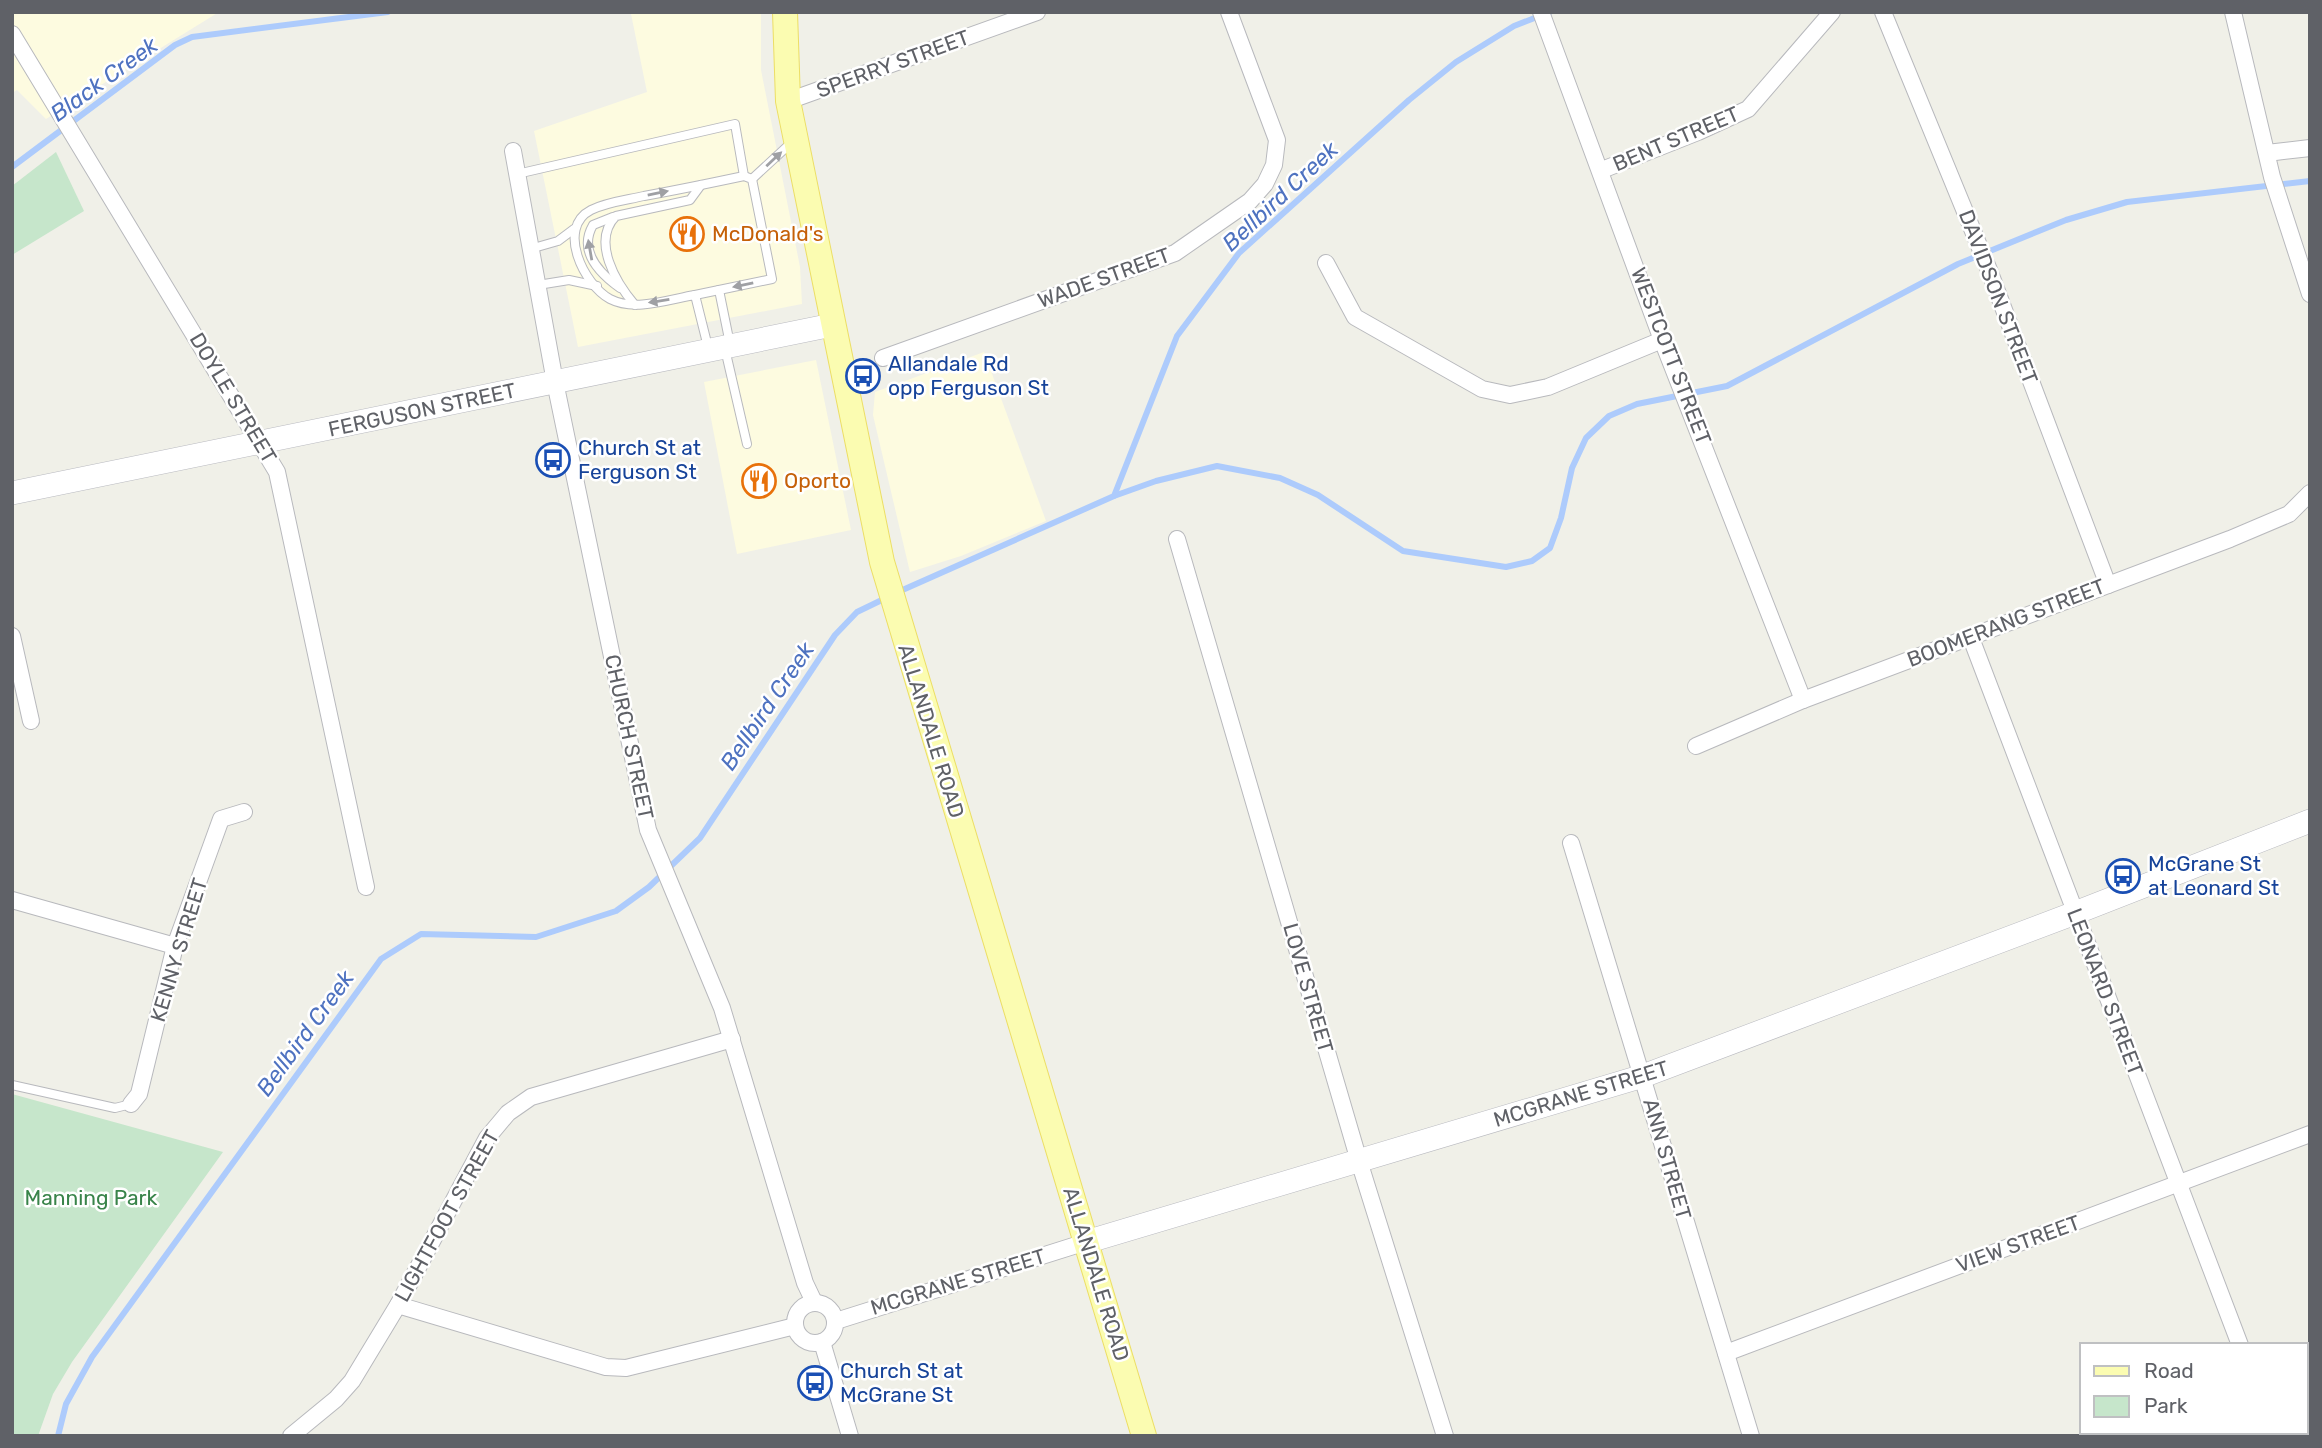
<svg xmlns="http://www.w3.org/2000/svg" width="2322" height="1448" viewBox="0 0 2322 1448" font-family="Rubik,sans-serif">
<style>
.commercial{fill:#fdfbe0}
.green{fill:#c6e6cb}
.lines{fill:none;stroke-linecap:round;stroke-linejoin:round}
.stream{stroke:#adcbfc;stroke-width:6}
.lane-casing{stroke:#b8b9bd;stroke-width:10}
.street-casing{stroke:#b8b9bd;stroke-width:18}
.secondary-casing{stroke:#b9bac0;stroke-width:24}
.primary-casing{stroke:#ecde65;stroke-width:26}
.lane{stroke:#fff;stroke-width:8}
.street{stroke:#fff;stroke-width:16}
.secondary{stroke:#fff;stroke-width:23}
.primary{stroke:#fbfcb1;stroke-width:24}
.oneway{fill:#9fa0a4}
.labels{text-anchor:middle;stroke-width:5;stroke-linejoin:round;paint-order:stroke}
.street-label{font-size:21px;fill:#5f6167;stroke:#fff}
.food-label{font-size:21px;fill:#c56008;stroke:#fff;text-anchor:start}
.transit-label{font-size:21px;fill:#164399;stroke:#fff;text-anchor:start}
.park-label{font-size:21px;fill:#39844a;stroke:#fff}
.water-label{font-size:23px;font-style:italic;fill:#4e72c0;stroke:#fff}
</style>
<rect width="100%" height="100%" fill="#f0f0e8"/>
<!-- commercial -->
<g class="commercial">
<polygon points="12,12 219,12 46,119 17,90 12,93"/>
<polygon points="636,12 761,12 761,70 800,267 802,304 578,347 534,131 647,92 631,14"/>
<polygon points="984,352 1046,521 961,556 910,572 873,415 875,392"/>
<polygon points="816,360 851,530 737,554 704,382"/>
</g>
<!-- green -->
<g class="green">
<polygon points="56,152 84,211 12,255 12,186"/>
<polygon points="12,1094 223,1152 72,1362 53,1394 38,1436 12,1436"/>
</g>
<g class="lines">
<!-- stream -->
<g class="stream">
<polyline points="12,167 175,45 192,37 388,12"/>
<polyline points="1114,496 1156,481 1217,466 1280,478 1318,495 1403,551 1506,567 1532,561 1550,548 1561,518 1572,468 1586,438 1609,416 1637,404 1727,386 1958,264 2066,220 2127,202 2310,181"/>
<polyline points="898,592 1114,496 1177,336 1239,253 1409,100 1456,62 1514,26 1550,12"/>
<polyline points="58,1436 66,1404 92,1357 381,959 421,934 536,937 616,911 649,887 700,838 835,635 857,612 888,597"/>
</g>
<!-- lane casing -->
<g class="lane-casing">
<g id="lane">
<polyline points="517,174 735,124 744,176"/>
<polyline points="752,179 791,143"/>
<path d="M613 217 593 225C578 251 599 273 620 288"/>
<polyline points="530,249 558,241 574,229"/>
<polyline points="538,285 569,280 597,286"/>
<polyline points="695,295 719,290"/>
<path d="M635 305C616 283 591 241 616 216L690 200 701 185"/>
<path d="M708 347 695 295C670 299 635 312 610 299 584 285 556 228 591 210 607 202 627 200 644 196 677 190 711 183 744 176L752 179 772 279 719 290 730 344"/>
<polyline points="725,349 747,444"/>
<polyline points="12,1085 115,1108 131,1104"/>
</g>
</g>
<!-- street casing -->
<g class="street-casing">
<g id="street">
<polyline points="1541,12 1662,340 1803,700"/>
<polyline points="1883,12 1989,270 2108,585"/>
<polyline points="2233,12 2272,177 2310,294"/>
<polyline points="12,34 277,472 366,887"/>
<polyline points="788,101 1037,12"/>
<polyline points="513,151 555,382 648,830 722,1008 805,1283 814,1302"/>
<polyline points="2267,153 2310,148"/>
<polyline points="1602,170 1698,132 1748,109 1832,12"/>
<polyline points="1326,263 1355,317 1482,389 1510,395 1548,387 1662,340"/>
<polyline points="883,358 1175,253 1250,201 1265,184 1274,165 1277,140 1229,12"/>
<polyline points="1177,539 1359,1161 1445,1436"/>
<polyline points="12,636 31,721"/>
<polyline points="1971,638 2240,1345"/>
<polyline points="1696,746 1803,700 2230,539 2289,514 2310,493"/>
<polyline points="1571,843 1751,1436"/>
<polyline points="12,900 175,946"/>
<polyline points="131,1104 139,1094 175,946 221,819 244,812"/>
<circle cx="815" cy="1323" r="20"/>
<polyline points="398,1305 606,1367 626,1368 795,1326"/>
<polyline points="836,1321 1086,1242"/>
<polyline points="822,1342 850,1436"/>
<polyline points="1726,1353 2310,1134"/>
<polyline points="2275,1432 2276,1436"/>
<polyline points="291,1436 336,1399 352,1381 398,1305 487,1138 508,1113 531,1097 732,1039"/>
</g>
</g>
<!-- secondary casing -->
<g class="secondary-casing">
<g id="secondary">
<polyline points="12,493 832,325"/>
<polyline points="1086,1242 1643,1076 2075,913 2310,821"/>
</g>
</g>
<!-- primary casing -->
<g class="primary-casing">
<polyline id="primary" points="785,12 788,101 882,562 1144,1436"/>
</g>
<!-- lane -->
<use href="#lane" class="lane"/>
<!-- street -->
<use href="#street" class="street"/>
<!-- secondary -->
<use href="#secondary" class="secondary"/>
<!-- primary -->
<use href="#primary" class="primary"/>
</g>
<!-- one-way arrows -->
<defs><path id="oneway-solid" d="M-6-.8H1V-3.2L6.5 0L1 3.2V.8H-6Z" transform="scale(1.75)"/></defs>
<g class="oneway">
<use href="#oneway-solid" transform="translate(774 159) rotate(-43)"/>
<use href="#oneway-solid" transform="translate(658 193) rotate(-11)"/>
<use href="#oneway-solid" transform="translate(590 250) rotate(-100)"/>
<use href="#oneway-solid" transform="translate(743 285) rotate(168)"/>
<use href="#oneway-solid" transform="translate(659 301) rotate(171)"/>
</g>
<!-- icons -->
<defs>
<g id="restaurant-ring" transform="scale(1.75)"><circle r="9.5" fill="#fff" stroke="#e8710a" stroke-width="1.5"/><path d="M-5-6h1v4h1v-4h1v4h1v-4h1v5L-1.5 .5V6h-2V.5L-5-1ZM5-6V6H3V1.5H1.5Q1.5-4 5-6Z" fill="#e8710a"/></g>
<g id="bus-ring" transform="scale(1.75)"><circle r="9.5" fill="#fff" stroke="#1a4fb4" stroke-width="1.5"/><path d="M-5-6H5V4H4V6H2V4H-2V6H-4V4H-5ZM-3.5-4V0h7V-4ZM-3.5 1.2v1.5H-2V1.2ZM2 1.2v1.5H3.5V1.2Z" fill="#1a4fb4"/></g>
</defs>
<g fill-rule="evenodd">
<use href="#restaurant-ring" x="687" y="234"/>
<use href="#bus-ring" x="863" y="376"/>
<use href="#bus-ring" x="553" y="460"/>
<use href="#restaurant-ring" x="759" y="481"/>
<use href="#bus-ring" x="2123" y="876"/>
<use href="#bus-ring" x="815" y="1383"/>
</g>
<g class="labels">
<!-- street labels -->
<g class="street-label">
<text transform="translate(893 64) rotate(-20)" y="7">SPERRY STREET</text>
<text transform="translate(1676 139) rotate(-23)" y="7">BENT STREET</text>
<text transform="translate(1104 278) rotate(-20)" y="7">WADE STREET</text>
<text transform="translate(1998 297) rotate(69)" y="7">DAVIDSON STREET</text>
<text transform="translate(1671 356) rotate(69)" y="7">WESTCOTT STREET</text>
<text transform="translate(233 398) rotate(59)" y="7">DOYLE STREET</text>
<text transform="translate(422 410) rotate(-12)" y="7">FERGUSON STREET</text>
<text transform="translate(2006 623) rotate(-21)" y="7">BOOMERANG STREET</text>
<text transform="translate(931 731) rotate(73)" y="7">ALLANDALE ROAD</text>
<text transform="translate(629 737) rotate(78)" y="7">CHURCH STREET</text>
<text transform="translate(179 950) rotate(-73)" y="7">KENNY STREET</text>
<text transform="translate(1308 988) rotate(74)" y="7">LOVE STREET</text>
<text transform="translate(2105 992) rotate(69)" y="7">LEONARD STREET</text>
<text transform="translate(1581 1094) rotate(-17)" y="7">MCGRANE STREET</text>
<text transform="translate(1667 1159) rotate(74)" y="7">ANN STREET</text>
<text transform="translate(447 1216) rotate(-61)" y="7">LIGHTFOOT STREET</text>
<text transform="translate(2018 1244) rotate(-20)" y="7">VIEW STREET</text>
<text transform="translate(1096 1274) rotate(73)" y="7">ALLANDALE ROAD</text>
<text transform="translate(958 1282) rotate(-17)" y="7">MCGRANE STREET</text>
</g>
<!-- food labels -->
<g class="food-label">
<text x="712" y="241">McDonald's</text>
<text x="784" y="488">Oporto</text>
</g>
<!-- transit labels -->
<g class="transit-label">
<text x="888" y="371">Allandale Rd<tspan x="888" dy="24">opp Ferguson St</tspan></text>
<text x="578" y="455">Church St at<tspan x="578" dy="24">Ferguson St</tspan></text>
<text x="2148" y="871">McGrane St<tspan x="2148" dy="24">at Leonard St</tspan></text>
<text x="840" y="1378">Church St at<tspan x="840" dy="24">McGrane St</tspan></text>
</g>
<!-- park labels -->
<g class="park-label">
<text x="91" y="1205">Manning Park</text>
</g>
<!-- water labels -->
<g class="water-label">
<text transform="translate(104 79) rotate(-36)" y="8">Black Creek</text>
<text transform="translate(1280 196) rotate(-43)" y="8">Bellbird Creek</text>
<text transform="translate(767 706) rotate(-56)" y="8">Bellbird Creek</text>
<text transform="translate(305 1033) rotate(-54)" y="8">Bellbird Creek</text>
</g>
</g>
<!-- border -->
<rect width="2322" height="1448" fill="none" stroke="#5f6167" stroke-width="28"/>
<!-- legend -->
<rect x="2080" y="1343" width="228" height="91" fill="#ffffff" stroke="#bfc0c2" stroke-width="2"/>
<rect x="2094" y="1366" width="35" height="10" fill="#fbfcb1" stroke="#bfc0c2" stroke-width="2"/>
<text x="2144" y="1378" font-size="21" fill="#5f6167">Road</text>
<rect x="2094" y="1396" width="35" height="21" fill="#c6e6cb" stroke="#bfc0c2" stroke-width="2"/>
<text x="2144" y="1413" font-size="21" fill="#5f6167">Park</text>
</svg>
